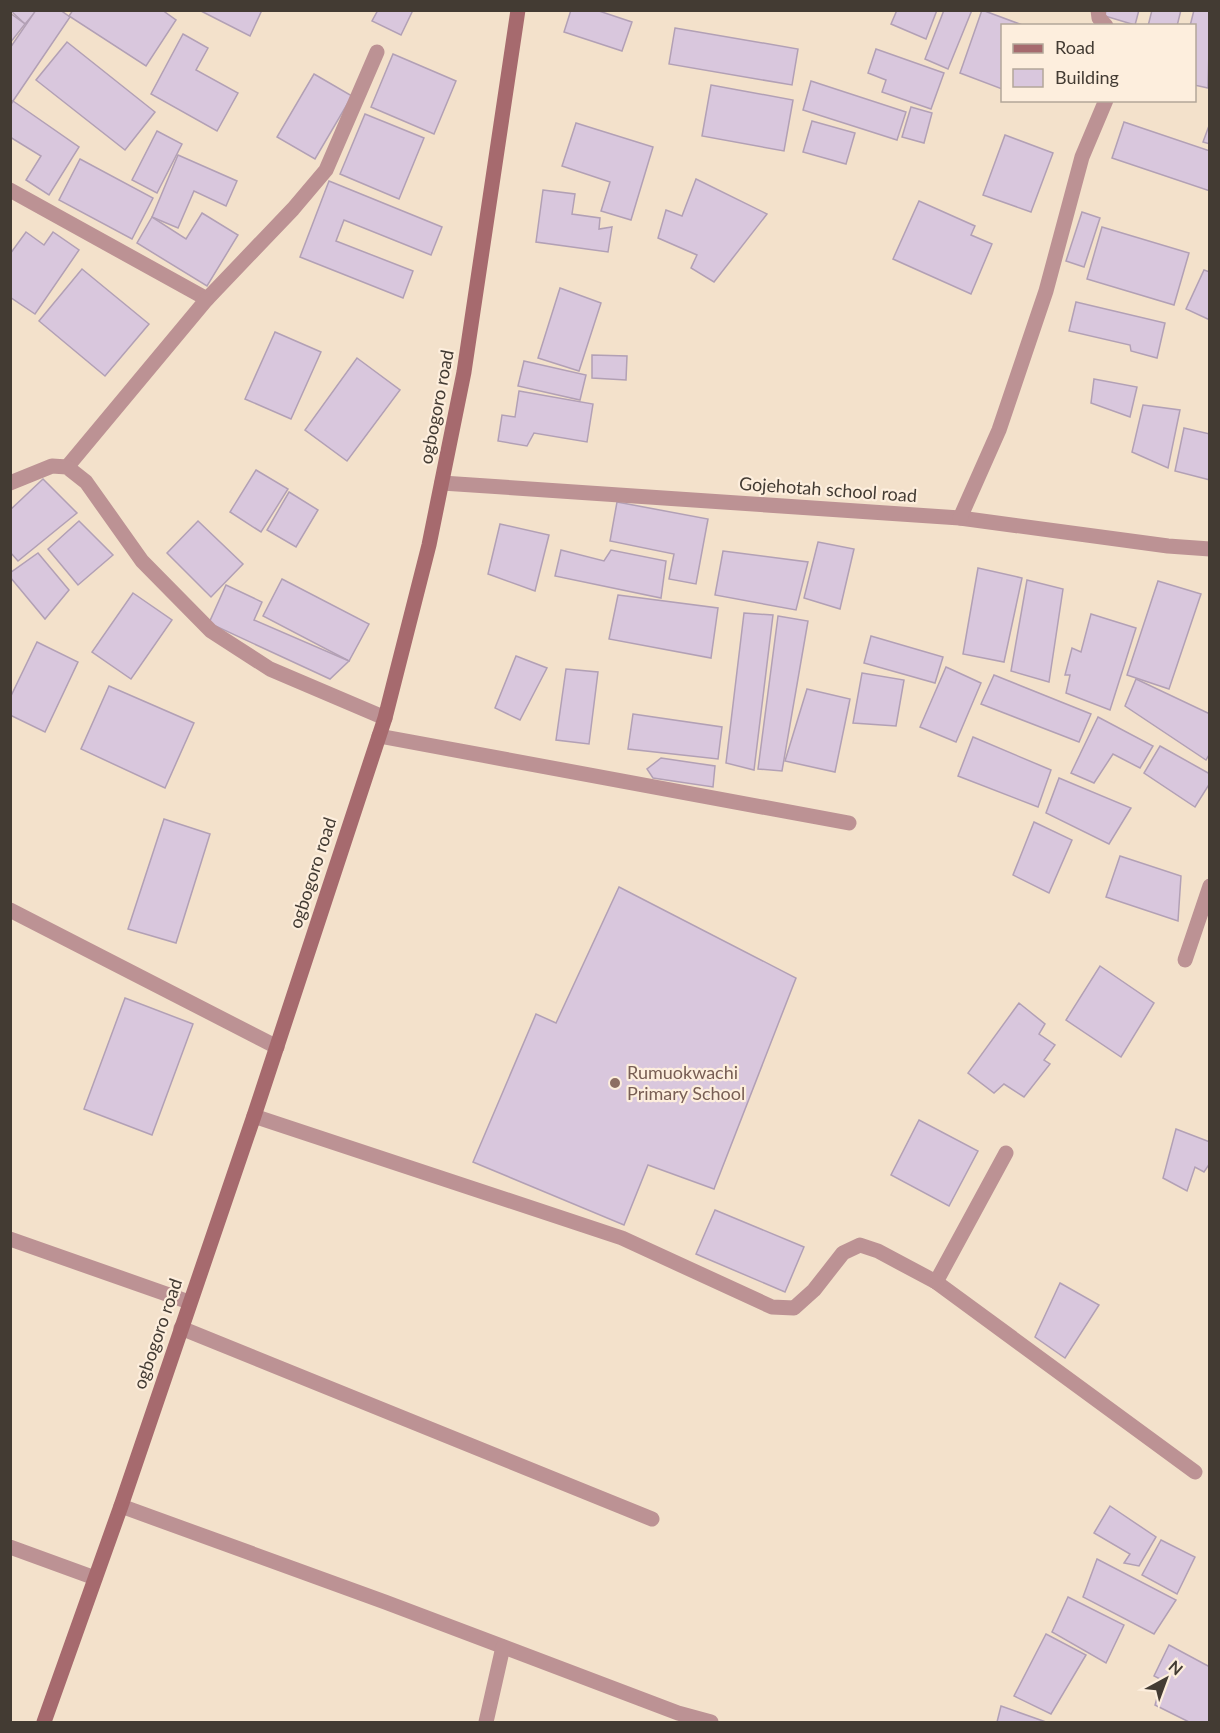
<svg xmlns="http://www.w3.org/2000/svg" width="1220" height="1733" viewBox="0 0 1220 1733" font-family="Lato,sans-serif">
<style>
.building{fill:#d9c7dd;stroke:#b2a0b5;stroke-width:1.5}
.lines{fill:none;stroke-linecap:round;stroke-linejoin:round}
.street{stroke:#bc9294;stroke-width:15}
.secondary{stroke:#a66a6e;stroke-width:15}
.education-dot{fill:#8d6e63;stroke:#fdeedd;stroke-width:2}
.labels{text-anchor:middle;stroke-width:4.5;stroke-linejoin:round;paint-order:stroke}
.street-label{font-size:18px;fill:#433b33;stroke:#fdeedd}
.education-label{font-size:18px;fill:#785e54;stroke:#fdeedd;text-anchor:start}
</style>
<rect width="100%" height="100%" fill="#f3e1cb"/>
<!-- building -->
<g class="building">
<polygon points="10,10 37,10 25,24"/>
<polygon points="36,10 60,10 70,17 13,101 10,100 10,48"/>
<polygon points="73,10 162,10 176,20 146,66 69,16"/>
<polygon points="199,10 262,10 250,36"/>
<polygon points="378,10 413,10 401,35 372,21"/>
<polygon points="571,10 596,10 632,22 622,51 564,32"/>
<polygon points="897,10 937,10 926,39 891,24"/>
<polygon points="944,10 972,10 948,69 925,59"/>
<polygon points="982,10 1025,26 1002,26 1002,89 960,73"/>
<polygon points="1106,10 1139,10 1135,25 1105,16"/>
<polygon points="1152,10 1181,10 1177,26 1148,26"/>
<polygon points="1194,10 1210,10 1208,88 1194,85 1194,26 1190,26"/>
<polygon points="10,13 25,24 10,43"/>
<polygon points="675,28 798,49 792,85 669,64"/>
<polygon points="183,34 208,48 196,70 238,93 217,131 151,94"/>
<polygon points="67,42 155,112 125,150 36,80"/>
<polygon points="876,49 944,73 931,109 882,92 886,80 868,73"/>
<polygon points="393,54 456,81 434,134 371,107"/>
<polygon points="314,74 352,96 315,159 277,137"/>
<polygon points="811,81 906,112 897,140 803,110"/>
<polygon points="711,85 793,100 784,151 702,136"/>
<polygon points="13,101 79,147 49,195 26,180 41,156 10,137 10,106"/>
<polygon points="911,107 932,113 924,143 902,137"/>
<polygon points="365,114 424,138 399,199 340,174"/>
<polygon points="812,121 855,133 846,164 803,152"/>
<polygon points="1124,122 1210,151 1210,191 1112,158"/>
<polygon points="576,123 653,147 631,220 601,211 610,182 562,166"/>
<polygon points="1210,123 1210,144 1203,142"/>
<polygon points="157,131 182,144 157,193 132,180"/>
<polygon points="1005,135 1053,153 1031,212 983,195"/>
<polygon points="178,155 237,181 226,206 194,191 178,228 152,217"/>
<polygon points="80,159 153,198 132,239 59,200"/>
<polygon points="696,179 767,214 714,282 691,268 697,255 658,238 666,210 682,216"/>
<polygon points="329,181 442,227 431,255 344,220 336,241 413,271 403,298 300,257"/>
<polygon points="543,190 575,194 572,214 600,218 599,229 612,227 608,252 536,242"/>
<polygon points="919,201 975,226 971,235 992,244 971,294 893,259"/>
<polygon points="1082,212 1100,218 1084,267 1066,261"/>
<polygon points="202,213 238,235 207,286 137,243 152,217 186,239"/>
<polygon points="1102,227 1189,253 1174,305 1087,279"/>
<polygon points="26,232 44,245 53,232 79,250 35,314 10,297 10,254"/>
<polygon points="82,269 149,324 105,376 39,321"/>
<polygon points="1204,270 1210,272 1210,320 1186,309"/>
<polygon points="560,288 601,303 579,371 538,358"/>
<polygon points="1076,302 1165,323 1157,358 1131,351 1130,345 1069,331"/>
<polygon points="275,332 321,352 291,419 245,399"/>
<polygon points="592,355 627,356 626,380 592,378"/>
<polygon points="357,358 400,390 347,461 305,430"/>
<polygon points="524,361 586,375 580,400 518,386"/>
<polygon points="1094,379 1137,387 1130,417 1091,403"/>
<polygon points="519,391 593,404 587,442 534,433 527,446 498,441 502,415 515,417"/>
<polygon points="1143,405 1180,410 1168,468 1132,452"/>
<polygon points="1184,428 1210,434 1210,480 1175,471"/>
<polygon points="256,470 288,489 261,532 230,512"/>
<polygon points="43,479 77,513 18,561 10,552 10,510"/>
<polygon points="289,492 318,510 296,547 267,530"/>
<polygon points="617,502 708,519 696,584 669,579 674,554 610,541"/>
<polygon points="79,521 113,555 78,585 48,549"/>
<polygon points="198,521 243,564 211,597 167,553"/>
<polygon points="500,524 549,535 535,591 488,574"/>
<polygon points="818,542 854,549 840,609 804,598"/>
<polygon points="561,550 604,561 611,550 666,561 661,598 555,576"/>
<polygon points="723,551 808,562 796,610 715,595"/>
<polygon points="38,553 69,590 45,619 10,577 10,573"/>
<polygon points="978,568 1022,578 1004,662 963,654"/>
<polygon points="282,579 369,624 349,661 263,616"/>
<polygon points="1027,580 1063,589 1049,682 1011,671"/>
<polygon points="1158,581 1201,594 1169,689 1127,675"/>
<polygon points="226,585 262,602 254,620 349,661 330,679 209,623"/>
<polygon points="133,593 172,620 131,679 92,652"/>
<polygon points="618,595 718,608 711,658 609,639"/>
<polygon points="744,613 773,615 754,770 726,763"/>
<polygon points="1091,614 1136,628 1110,710 1066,693 1070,675 1065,675 1072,648 1081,652"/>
<polygon points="778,616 808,621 782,771 758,769"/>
<polygon points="871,636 943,657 935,683 864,663"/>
<polygon points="37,642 78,662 45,732 10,715 10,698"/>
<polygon points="516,656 547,668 520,720 495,708"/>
<polygon points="946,667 981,683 956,742 920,727"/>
<polygon points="566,669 598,672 589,744 556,740"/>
<polygon points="862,673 904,680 896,726 853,723"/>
<polygon points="994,675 1091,714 1079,742 981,704"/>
<polygon points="1136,679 1210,714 1210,753 1206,760 1125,706"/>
<polygon points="109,686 194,723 165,788 81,749"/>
<polygon points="807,689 850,699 835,772 785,761"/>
<polygon points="633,714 722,727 718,759 628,749"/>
<polygon points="1098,717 1153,746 1140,768 1113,754 1094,783 1071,773"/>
<polygon points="973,737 1051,770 1038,807 958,776"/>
<polygon points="1160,746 1210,774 1210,783 1195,807 1144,773"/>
<polygon points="661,758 715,766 713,787 653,778 647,769"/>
<polygon points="1059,778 1131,808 1109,844 1046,813"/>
<polygon points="164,819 210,834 176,943 128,929"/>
<polygon points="1034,822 1072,840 1049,893 1013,875"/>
<polygon points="1120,856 1181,876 1178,921 1106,897"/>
<polygon points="619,887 796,978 714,1189 648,1165 624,1225 473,1162 536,1014 556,1023"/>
<polygon points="1100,966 1154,1003 1121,1057 1066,1020"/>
<polygon points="125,998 193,1024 152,1135 84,1109"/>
<polygon points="1019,1003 1045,1024 1039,1034 1055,1045 1044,1060 1050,1064 1024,1097 1004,1084 994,1093 968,1073"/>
<polygon points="919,1120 978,1151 949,1206 891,1175"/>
<polygon points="1176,1129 1210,1142 1210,1163 1204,1172 1195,1167 1187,1191 1163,1178"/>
<polygon points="715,1210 804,1247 785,1292 696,1254"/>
<polygon points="1060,1283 1099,1305 1065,1358 1035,1337"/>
<polygon points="1110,1506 1156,1537 1139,1566 1124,1563 1130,1554 1094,1533"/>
<polygon points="1161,1540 1195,1557 1177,1594 1142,1575"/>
<polygon points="1097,1559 1176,1600 1154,1634 1083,1597"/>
<polygon points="1068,1597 1124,1625 1106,1663 1052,1632"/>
<polygon points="1046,1634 1086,1655 1051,1714 1014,1696"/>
<polygon points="1169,1645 1210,1667 1210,1722 1189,1722 1155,1705 1162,1680 1154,1676"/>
<polygon points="1001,1706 1046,1722 997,1722"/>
</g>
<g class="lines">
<!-- street -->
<g class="street">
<polyline points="1098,10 1099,18 1106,26"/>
<polyline points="10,190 207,299"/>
<polyline points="67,467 207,299 293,209 326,170 377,52"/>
<polyline points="10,483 52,466 67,467 86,482 142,561 211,631 270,669 385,718"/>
<polyline points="442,483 960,518 1168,546 1210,549"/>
<polyline points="960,518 999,430 1046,291 1082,157 1106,100"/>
<polyline points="379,736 849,823"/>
<polyline points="10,910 277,1047"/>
<polyline points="1185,960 1210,886"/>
<polyline points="254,1116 622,1238 772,1307 794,1308 814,1290 843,1253 860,1245 878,1251 936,1282 1195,1472"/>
<polyline points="10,1239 189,1302"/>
<polyline points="936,1282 1006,1153"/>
<polyline points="181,1328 652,1519"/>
<polyline points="121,1506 385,1602 678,1713 711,1722"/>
<polyline points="10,1547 95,1578"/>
<polyline points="486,1722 503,1647"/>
</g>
<!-- secondary -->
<polyline class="secondary" points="44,1722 121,1506 254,1116 385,718 429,545 464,372 518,10"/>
</g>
<!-- markers -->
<circle class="education-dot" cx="615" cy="1083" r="6"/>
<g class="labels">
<!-- street labels -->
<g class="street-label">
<text transform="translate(437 407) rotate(-79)" y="6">ogbogoro road</text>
<text transform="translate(828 490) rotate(4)" y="6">Gojehotah school road</text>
<text transform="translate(313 873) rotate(-72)" y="6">ogbogoro road</text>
<text transform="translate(158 1334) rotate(-71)" y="6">ogbogoro road</text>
</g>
<!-- education labels -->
<g class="education-label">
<text x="627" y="1079">Rumuokwachi<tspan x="627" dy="21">Primary School</tspan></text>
</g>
</g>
<!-- border -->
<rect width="1220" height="1733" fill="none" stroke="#433b33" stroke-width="24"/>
<!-- legend -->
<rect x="1001" y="24" width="195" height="78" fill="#fdeedd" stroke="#b3a699" stroke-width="1.5"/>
<rect x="1013" y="44" width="30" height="9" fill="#a66a6e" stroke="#b3a699" stroke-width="1.5"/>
<text x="1055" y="54" font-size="18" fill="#433b33">Road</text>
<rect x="1013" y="69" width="30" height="18" fill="#d9c7dd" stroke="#b3a699" stroke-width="1.5"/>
<text x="1055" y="84" font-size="18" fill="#433b33">Building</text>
<!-- north arrow -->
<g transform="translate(1166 1679) rotate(41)" stroke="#fdeedd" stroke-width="4.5" paint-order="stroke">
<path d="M0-4.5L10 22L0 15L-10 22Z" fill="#433b33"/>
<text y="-9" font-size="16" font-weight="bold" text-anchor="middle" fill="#433b33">N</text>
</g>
</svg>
